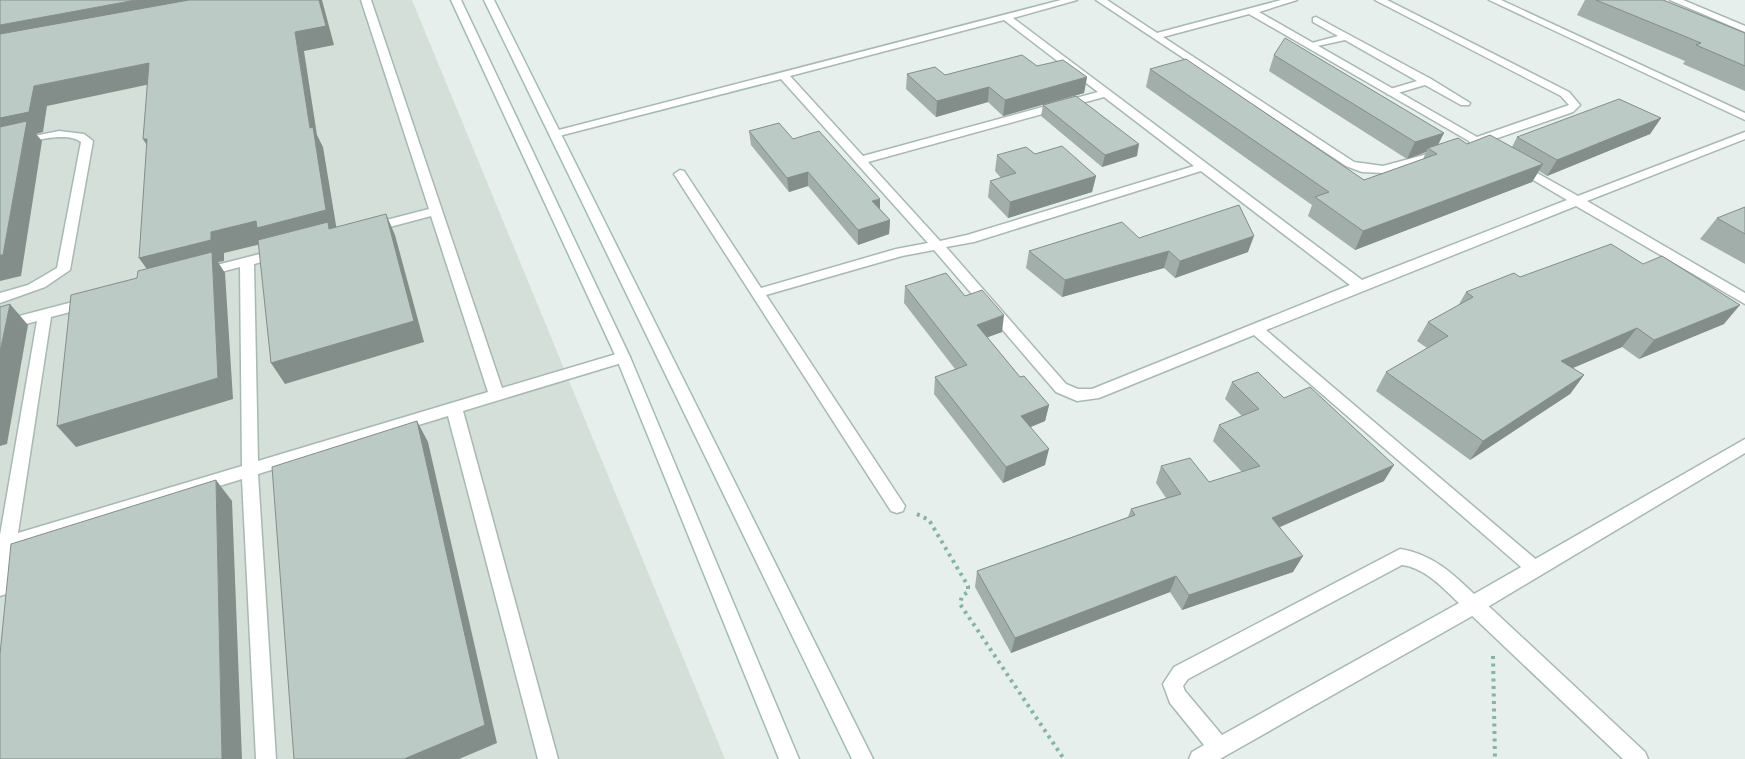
<svg xmlns="http://www.w3.org/2000/svg" width="1745" height="759" viewBox="0 0 1745 759" font-family="Barlow,sans-serif">
<style>
.built{fill:#d4dfda}
.lines{fill:none;stroke-linecap:round;stroke-linejoin:round}
.service-casing{stroke:#a8b8b2;stroke-width:3}
.minor-casing{stroke:#a8b8b2;stroke-width:3}
.secondary-casing{stroke:#a4bbb3;stroke-width:3}
.path{stroke:#86b3a5;stroke-width:4;stroke-dasharray:3 4.5;stroke-linecap:butt}
.service{fill:#fff;fill-rule:evenodd}
.minor{fill:#fff;fill-rule:evenodd}
.secondary{fill:#fff;fill-rule:evenodd}
.wall{fill:#a1aea9}
.shaded-wall{fill:#838d89}
.building{fill:#bbcac4;stroke:#838d89}
</style>
<rect width="100%" height="100%" fill="#e6efeb"/>
<!-- built -->
<polygon class="built" points="0,0 412,0 725,759 0,759"/>
<g class="lines">
<!-- service casing -->
<g class="service-casing">
<g id="service">
<polygon points="361,0 371,0 502,388 623,352 630,357 628,361 463,411 558,759 538,759 448,416 258,474 276,759 256,759 242,479 15,549 9,588 6,594 0,596 0,535 37,321 0,331 0,321 88,298 95,303 93,306 51,317 18,533 242,466 240,267 202,277 197,276 195,273 197,270 279,249 286,253 284,256 254,264 258,461 488,392 431,216 371,232 365,228 367,225 429,209"/>
<polygon points="1316,17 1431,79 1470,103 1469,105 1461,105 1425,85 1391,95 1387,94 1387,90 1417,81 1345,40 1308,48 1308,44 1338,36 1313,22 1313,18"/>
<path d="M59 131 84 134 93 141 70 270 45 287 0 303V293L28 285 57 268 81 142C64 129 20 145 0 149V143Z"/>
<path d="M1745 439V453L1481 611 1227 755 1220 759H1189L1192 752 1204 745 1170 703 1163 684 1174 667 1400 549C1432 554 1452 573 1474 594ZM1402 565C1425 568 1442 587 1459 603L1222 735 1185 691 1183 686 1188 679Z"/>
</g>
</g>
<!-- minor casing -->
<g class="minor-casing">
<g id="minor">
<path d="M1061 0H1077L1013 18 1362 280 1567 200 1513 168V164H1521L1578 196 1745 132V139L1587 201 1745 293V304L1576 206 1266 330 1539 562 1542 567 1539 572 1533 575 1527 572 1254 335 1099 398 1077 401 1056 392 934 250 902 256 766 295 905 506 903 511 897 513 891 511 674 174 680 170 684 171 761 288 896 249 928 243 781 79 555 137 549 134 551 132ZM1004 20 1098 92 863 156 790 76ZM1104 97 1194 166 967 235 940 241 868 162ZM1201 171 1350 285 1092 389H1078L1066 384 946 247 974 242Z"/>
<polygon points="1096,0 1107,0 1157,33 1281,0 1297,0 1259,12 1477,137 1569,105 1561,96 1375,0 1387,0 1569,92 1580,105 1573,112 1486,142 1489,145 1483,148 1470,144 1469,141 1249,14 1163,37 1354,162 1383,166 1435,152 1441,155 1407,168 1383,173 1362,172 1346,166"/>
<polygon points="1489,0 1501,0 1745,113 1745,120"/>
<polygon points="1670,0 1683,0 1745,26 1745,32"/>
<polygon points="1474,597 1481,599 1645,752 1648,759 1623,759 1467,611 1465,605 1467,599"/>
</g>
</g>
<!-- secondary casing -->
<g class="secondary-casing">
<g id="secondary">
<polygon points="451,0 461,0 630,357 799,759 779,759 616,357"/>
<polygon points="484,0 494,0 873,759 852,759"/>
</g>
</g>
<!-- path -->
<g class="path">
<polyline points="917,514 929,520 968,586 968,592 962,596 960,604 1064,759"/>
<polyline points="1493,656 1495,759"/>
</g>
<!-- service -->
<use href="#service" class="service"/>
<!-- minor -->
<use href="#minor" class="minor"/>
<!-- secondary -->
<use href="#secondary" class="secondary"/>
</g>
<!-- wall -->
<g class="wall">
<polygon points="1585,0 1663,0 1745,33 1745,91 1683,64 1685,61 1577,15"/>
<polygon points="1274,55 1438,145 1467,144 1512,147 1517,137 1661,118 1650,134 1547,176 1539,171 1532,182 1355,250 1308,216 1312,205 1146,87 1150,69 1364,180 1423,159 1426,152 1407,159 1269,71"/>
<polygon points="1037,66 1087,77 1084,93 1003,116 988,102 936,117 906,89 907,74 945,75"/>
<polygon points="1043,105 1137,156 1102,167 1041,116"/>
<polygon points="749,131 793,139 880,209 890,220 889,234 858,245 808,186 789,192 751,145"/>
<polygon points="1035,154 1096,176 1092,192 1008,218 988,197 990,181 1001,178 995,171 997,155"/>
<polygon points="1745,207 1745,264 1700,239 1717,218"/>
<polygon points="1139,238 1248,252 1175,278 1164,268 1062,297 1026,268 1029,251"/>
<polygon points="1520,277 1724,324 1639,359 1622,347 1573,368 1584,375 1570,394 1470,460 1376,391 1386,372 1427,348 1417,341 1428,322 1458,306 1466,292"/>
<polygon points="905,286 1002,332 987,337 1020,377 1049,405 1045,421 1031,427 1045,465 1003,483 934,394 935,377 955,369 904,303"/>
<polygon points="1232,382 1284,398 1384,481 1280,527 1293,572 1182,610 1170,592 1011,653 975,587 977,571 1128,517 1131,509 1166,498 1156,483 1161,466 1209,482 1242,472 1213,441 1219,425 1242,416 1225,399"/>
</g>
<!-- shaded-wall -->
<g class="shaded-wall">
<polygon points="136,0 245,0 0,46 0,25"/>
<polygon points="319,0 322,0 334,45 304,51 317,135 323,147 337,231 265,243 224,253 224,261 218,262 225,273 233,399 76,447 57,426 154,279 139,258 211,232 310,128 295,32"/>
<polygon points="149,63 160,82 47,106 43,132 36,134 42,141 21,276 0,281 0,118 34,86"/>
<polygon points="1087,77 1084,93 1003,116 1005,100"/>
<polygon points="989,87 988,102 936,117 937,101"/>
<polygon points="1661,118 1650,134 1547,176 1557,160"/>
<polygon points="1444,133 1436,149 1428,148 1426,152 1407,159 1415,142"/>
<polygon points="143,139 147,139 156,160"/>
<polygon points="1139,144 1137,156 1102,167 1105,155"/>
<polygon points="1543,164 1532,182 1355,250 1363,231"/>
<polygon points="808,172 808,186 789,192 787,178"/>
<polygon points="1096,176 1092,192 1008,218 1010,202"/>
<polygon points="880,199 880,213 872,201"/>
<polygon points="386,214 395,235 424,342 285,384 271,363"/>
<polygon points="890,220 889,234 858,245 858,230"/>
<polygon points="1254,236 1248,252 1175,278 1180,261"/>
<polygon points="1169,251 1164,268 1062,297 1065,280"/>
<polygon points="10,304 28,325 7,444 0,446 0,352"/>
<polygon points="1740,305 1724,324 1639,359 1654,340"/>
<polygon points="1004,315 1002,332 975,342 977,325"/>
<polygon points="1637,328 1622,347 1547,379 1561,361"/>
<polygon points="1584,375 1570,394 1470,460 1483,441"/>
<polygon points="1049,405 1045,421 1018,432 1021,416"/>
<polygon points="417,421 428,442 497,743 459,759 404,759"/>
<polygon points="1049,449 1045,465 1003,483 1006,467"/>
<polygon points="1394,465 1384,481 1264,534 1272,518"/>
<polygon points="216,480 232,501 242,759 222,759"/>
<polygon points="1303,556 1293,572 1182,610 1189,595"/>
<polygon points="1176,576 1170,592 1011,653 1015,638"/>
</g>
<!-- building -->
<g class="building">
<polygon points="0,0 136,0 0,25"/>
<polygon points="189,0 319,0 326,26 295,32 310,128 313,127 326,210 257,228 256,221 211,232 211,240 139,258 147,139 143,139 149,63 34,86 29,112 0,118 0,34"/>
<polygon points="1596,0 1663,0 1745,33 1745,66 1696,45 1701,43"/>
<polygon points="1285,38 1444,133 1415,142 1274,55"/>
<polygon points="1022,55 1037,66 1063,60 1087,77 1005,100 989,87 937,101 907,74 935,67 945,75"/>
<polygon points="1186,59 1364,180 1437,154 1428,148 1458,138 1467,144 1490,135 1543,164 1363,231 1315,197 1329,192 1150,69"/>
<polygon points="1076,96 1139,144 1105,155 1043,105"/>
<polygon points="1619,99 1661,118 1557,160 1517,137"/>
<polygon points="27,121 3,255 0,255 0,127"/>
<polygon points="779,123 793,139 819,131 880,199 872,201 890,220 858,230 808,172 787,178 749,131"/>
<polygon points="1062,146 1096,176 1010,202 990,181 1016,173 997,155 1026,147 1035,154"/>
<polygon points="1239,205 1254,236 1180,261 1169,251 1065,280 1029,251 1122,222 1139,238"/>
<polygon points="1745,207 1745,234 1717,218"/>
<polygon points="386,214 414,321 271,363 258,240 328,222 329,229"/>
<polygon points="1611,244 1643,264 1662,256 1740,305 1654,340 1637,328 1561,361 1584,375 1483,441 1386,372 1448,336 1428,322 1473,297 1466,292 1514,273 1520,277"/>
<polygon points="212,252 218,378 57,426 71,295 137,278 138,271"/>
<polygon points="946,273 965,296 982,290 1004,315 977,325 1020,377 1024,376 1049,405 1021,416 1049,449 1006,467 935,377 967,365 905,286"/>
<polygon points="10,304 0,352 0,307"/>
<polygon points="1258,372 1284,398 1310,387 1394,465 1272,518 1303,556 1189,595 1176,576 1015,638 977,571 1135,515 1131,509 1181,494 1161,466 1190,458 1209,482 1260,466 1219,425 1259,409 1232,382"/>
<polygon points="417,421 485,725 404,759 294,759 272,467"/>
<polygon points="216,480 222,759 0,759 0,654 11,544"/>
</g>
</svg>
